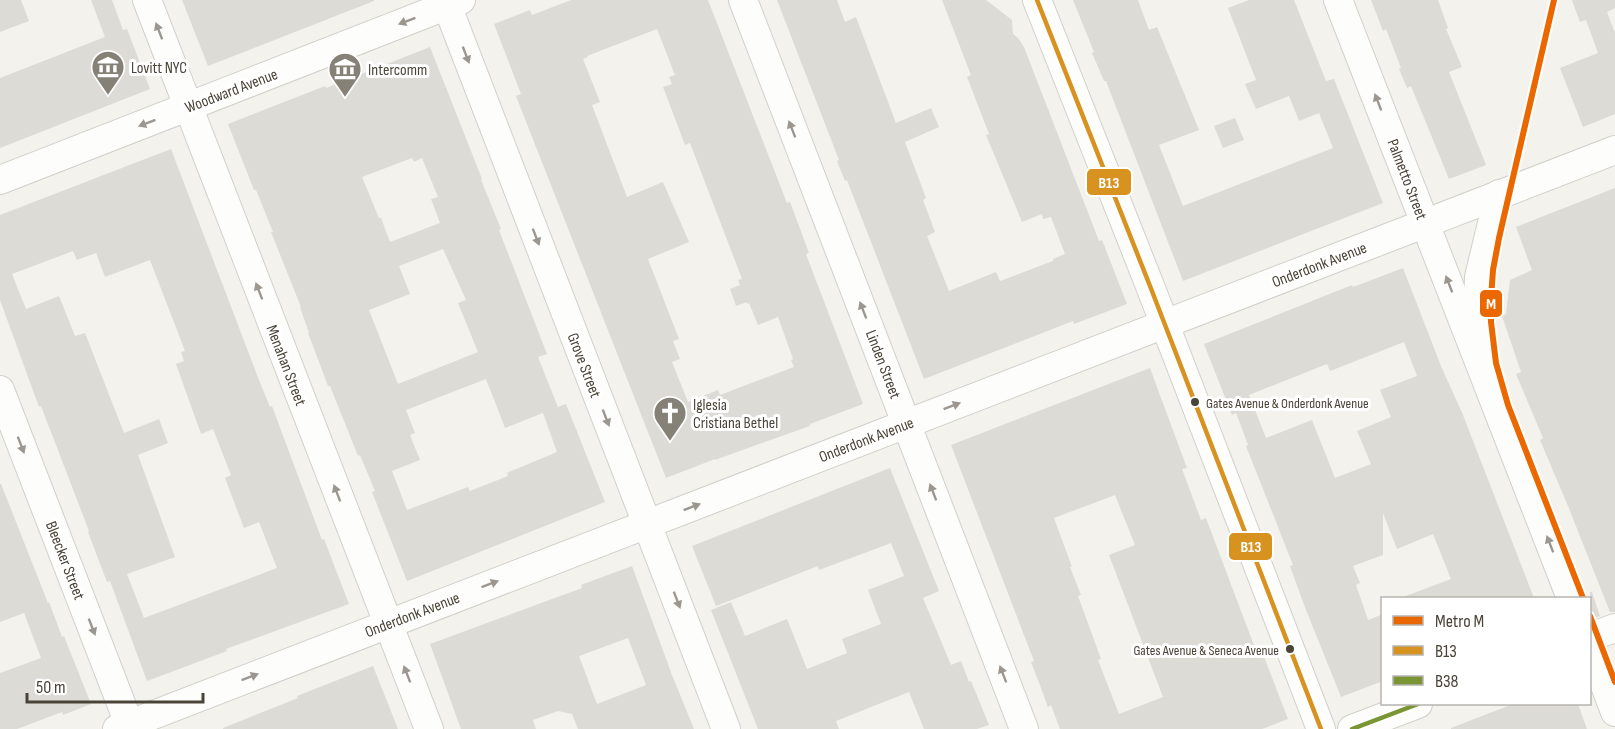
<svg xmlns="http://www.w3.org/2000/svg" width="1615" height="729" viewBox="0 0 1615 729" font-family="'Sofia Sans Condensed',sans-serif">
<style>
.building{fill:#dddbd5;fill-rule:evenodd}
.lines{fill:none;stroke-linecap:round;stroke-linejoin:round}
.minor-casing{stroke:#d1d0cb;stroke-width:30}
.minor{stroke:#fdfdfc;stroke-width:28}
.bus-1-casing{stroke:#fff;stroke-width:9}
.bus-2-casing{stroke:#fff;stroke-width:9}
.bus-1{stroke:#d79220;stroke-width:4.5}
.bus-2{stroke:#799534;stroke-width:4.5}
.metro-1-casing{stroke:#fff;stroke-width:10}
.metro-1{stroke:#eb6800;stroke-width:6}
.oneway{fill:#9b9790}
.bus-dot{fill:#4a4438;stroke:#fff;stroke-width:2}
.labels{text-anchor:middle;stroke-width:6;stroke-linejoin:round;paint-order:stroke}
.bus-label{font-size:14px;fill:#4a4438;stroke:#fff;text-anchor:start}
.poi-label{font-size:16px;fill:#4a4438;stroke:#fff;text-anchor:start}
.street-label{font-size:16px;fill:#4a4438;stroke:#fff}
.line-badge{stroke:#fff;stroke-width:2}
.badge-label{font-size:16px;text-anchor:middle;font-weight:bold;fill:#fff}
</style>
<rect width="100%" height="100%" fill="#f3f2ed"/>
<!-- building -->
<g class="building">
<polygon points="0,0 21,0 29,21 0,32"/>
<polygon points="91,0 112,0 123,30 127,29 150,89 0,148 0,78 105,37"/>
<polygon points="182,0 374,0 374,1 208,66"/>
<path d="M571 0H708L787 203 790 202 809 253 806 254 863 404 810 424V426L790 433 715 460V459L666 478 516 96 521 94 494 24 530 10 532 15ZM657 29 675 75 669 77 672 84 663 87 685 145 690 143 742 279 738 280 740 285 730 289 736 306 747 302V304L749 303 758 325 778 317 793 359 791 360 794 367 720 395 718 390 688 402 672 362 680 359 673 341 679 339 648 259 689 242 663 182 627 197 592 105 600 102 583 59 588 57 587 56Z"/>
<polygon points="777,0 837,0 845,22 856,17 896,123 931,108 939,127 905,142 926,198 923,200 935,232 927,236 949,291 996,272 1000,281 1053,261 1053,259 1065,254 1051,217 1043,219 1042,214 1022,222 986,135 989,134 967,77 971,75 942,0 986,0 1012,20 1013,34 1018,38 1024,47 1099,241 1102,240 1127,304 1074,324 1073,321 924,379 847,180 845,181 837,161 839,160"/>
<polygon points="1073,0 1138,0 1149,30 1157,27 1199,130 1159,145 1183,206 1333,148 1319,113 1299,121 1289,96 1256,109 1245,84 1256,80 1228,8 1249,0 1294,0 1326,81 1334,79 1383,203 1183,281 1106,81 1104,81 1092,53 1094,52"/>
<polygon points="1371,0 1438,0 1448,28 1446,29 1462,67 1449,72 1486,165 1449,179 1411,86 1407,88 1399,69 1401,68 1386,29 1383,31"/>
<polygon points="1572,0 1615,0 1615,8 1607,12 1615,33 1615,114 1583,127 1560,68 1598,53 1586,20 1580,22"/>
<path d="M430 47 482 179 481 180 501 229 499 230 547 354 538 357 558 407 547 411 566 404 605 502 407 581 372 492 375 491 360 455 358 456 330 386H328L308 333H309L300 307H301L271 232H273L256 190H254L228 124 325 86 326 88ZM412 158 414 162 422 158 438 197 431 199 440 223 390 242 381 218H379L362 177ZM443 249 466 300 458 303 478 352 398 384 369 310 410 294 399 266ZM486 379 505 428 543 413 557 452 507 473 508 476 470 491 468 487 407 510 392 471 420 460 410 435 415 433 406 410Z"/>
<polygon points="1235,118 1244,140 1223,148 1214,126"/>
<path d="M171 149 259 380 270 407 272 406 322 540 324 539 349 604 226 649 227 651 147 681 110 581 107 582 88 532 89 531 41 406 39 407 0 300V215ZM73 251 77 260 96 253 105 277 150 260 185 351 181 352 184 361 176 364 201 434 213 429 231 475 225 478 244 528 259 522 277 568 144 618 127 574 175 557 138 455 168 443 159 419 124 433 85 333 75 336 59 296 26 309 12 274Z"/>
<polygon points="1615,188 1615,612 1610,612 1568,506 1540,440 1543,438 1516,374 1521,372 1502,316 1506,314 1510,280 1532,270 1516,227"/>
<path d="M1403 268 1441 366 1463 415 1534 598H1404L1403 597 1451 579 1433 534 1397 549 1383 513V555L1353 566 1360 583 1356 585 1368 620 1383 614V681L1341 697 1304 605 1290 566 1293 565 1246 446 1248 445 1236 413 1232 415 1204 344 1352 285 1353 287ZM1404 342 1417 376 1380 390 1391 417 1357 431 1371 464 1335 478 1312 420 1266 438 1249 395 1327 364 1330 371Z"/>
<path d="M1150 368 1187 468 1182 469 1201 520 1206 518 1258 656 1263 654 1288 719 1262 729H1060L1051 705 1048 707 1041 688 1031 662 1034 661 951 445ZM1115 495 1135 545 1109 555 1163 697 1119 714 1098 660 1101 659 1078 596 1081 595 1070 567H1072L1054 518Z"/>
<polygon points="890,468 939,591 923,598 951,665 961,661 969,682 971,681 989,725 977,729 924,729 909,692 836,721 839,729 758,729 711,610 731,602 745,636 787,619 807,669 847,653 842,639 881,624 868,590 904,576 891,543 819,570 818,566 716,606 692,546"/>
<polygon points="0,484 1,484 48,603 49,602 62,637 64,636 91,704 63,715 62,712 17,729 0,729 0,673 41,658 24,613 0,622"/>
<path d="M632 566 672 675 694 729H578L572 714 558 711 533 720 536 729H461L430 644 582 588 581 585ZM628 638 646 685 597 704 579 656Z"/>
<polygon points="1590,592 1592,592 1600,616 1590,620"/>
<polygon points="373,666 398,729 223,729 223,728 298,698 297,696"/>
<polygon points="1513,704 1578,704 1587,729 1451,729 1451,728"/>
</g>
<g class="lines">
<!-- minor casing -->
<g class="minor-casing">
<g id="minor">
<polyline points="147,0 429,729"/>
<polyline points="445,0 726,729"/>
<polyline points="743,0 1024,729"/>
<polyline points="1037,0 1150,286 1321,729"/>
<polyline points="1338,0 1571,598"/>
<polyline points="0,180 461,0"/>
<polyline points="1477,342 1479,277 1499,194"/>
<polyline points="0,390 131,729"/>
<polyline points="1590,637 1615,628"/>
<polyline points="1590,646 1615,712"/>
<polyline points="117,729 1615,150"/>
<polyline points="1352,729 1418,704"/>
</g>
</g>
<!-- minor -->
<use href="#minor" class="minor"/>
<!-- bus-1 casing -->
<g class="bus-1-casing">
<polyline id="bus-1" points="1037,0 1150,286 1321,729"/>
</g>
<!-- bus-2 casing -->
<g class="bus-2-casing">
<polyline id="bus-2" points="1352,729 1418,704"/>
</g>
<!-- bus-1 -->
<use href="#bus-1" class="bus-1"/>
<!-- bus-2 -->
<use href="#bus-2" class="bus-2"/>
<!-- metro-1 casing -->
<g class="metro-1-casing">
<g id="metro-1">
<polyline points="1554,0 1499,238 1493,270 1491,298 1491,322 1496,363 1508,405 1583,598"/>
<polyline points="1590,616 1615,682"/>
</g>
</g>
<!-- metro-1 -->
<use href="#metro-1" class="metro-1"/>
</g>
<!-- one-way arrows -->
<defs><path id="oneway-solid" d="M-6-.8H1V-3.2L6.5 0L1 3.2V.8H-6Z" transform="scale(1.5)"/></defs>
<g class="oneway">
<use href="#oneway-solid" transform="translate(407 21) rotate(159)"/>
<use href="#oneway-solid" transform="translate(159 31) rotate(-111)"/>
<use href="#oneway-solid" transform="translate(466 55) rotate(69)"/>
<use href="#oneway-solid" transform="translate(1378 102) rotate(-111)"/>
<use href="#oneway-solid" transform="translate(147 123) rotate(159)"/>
<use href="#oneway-solid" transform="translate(792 129) rotate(-111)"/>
<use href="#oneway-solid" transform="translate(536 237) rotate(69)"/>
<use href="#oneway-solid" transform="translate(1449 284) rotate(-111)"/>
<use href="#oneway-solid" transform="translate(259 291) rotate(-111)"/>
<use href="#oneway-solid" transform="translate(863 310) rotate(-111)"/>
<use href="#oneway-solid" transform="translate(952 406) rotate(-21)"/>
<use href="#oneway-solid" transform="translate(606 418) rotate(69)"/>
<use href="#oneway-solid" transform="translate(21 445) rotate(69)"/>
<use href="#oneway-solid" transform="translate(933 492) rotate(-111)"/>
<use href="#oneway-solid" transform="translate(337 493) rotate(-111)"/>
<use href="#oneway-solid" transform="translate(692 507) rotate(-21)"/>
<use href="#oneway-solid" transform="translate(1550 544) rotate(-111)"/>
<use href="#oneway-solid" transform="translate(490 584) rotate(-21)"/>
<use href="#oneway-solid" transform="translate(677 600) rotate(69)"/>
<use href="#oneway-solid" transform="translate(92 627) rotate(69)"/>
<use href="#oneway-solid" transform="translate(407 674) rotate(-111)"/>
<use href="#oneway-solid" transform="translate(1003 674) rotate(-111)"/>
<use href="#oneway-solid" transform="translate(250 677) rotate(-21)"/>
</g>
<!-- icons -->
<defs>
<g id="museum-pin" transform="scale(1.725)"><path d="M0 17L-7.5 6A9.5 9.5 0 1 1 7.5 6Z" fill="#858177" stroke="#fff"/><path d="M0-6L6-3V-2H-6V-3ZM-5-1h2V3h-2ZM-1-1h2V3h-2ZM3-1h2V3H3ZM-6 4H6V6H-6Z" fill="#fff"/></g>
<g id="church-pin" transform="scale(1.725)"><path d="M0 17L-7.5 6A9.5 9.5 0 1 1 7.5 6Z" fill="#858177" stroke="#fff"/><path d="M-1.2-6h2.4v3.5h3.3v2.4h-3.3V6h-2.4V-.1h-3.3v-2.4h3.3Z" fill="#fff"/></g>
</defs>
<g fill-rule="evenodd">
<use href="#museum-pin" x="108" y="67"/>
<use href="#museum-pin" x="345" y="69"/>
<use href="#church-pin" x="670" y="413"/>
</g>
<!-- markers -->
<g class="bus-dot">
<circle cx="1195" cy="402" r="5"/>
<circle cx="1290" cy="649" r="5"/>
</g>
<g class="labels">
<!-- bus labels -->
<g class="bus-label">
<text x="1206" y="408">Gates Avenue &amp; Onderdonk Avenue</text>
<text x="1279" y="655" text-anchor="end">Gates Avenue &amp; Seneca Avenue</text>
</g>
<!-- poi labels -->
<g class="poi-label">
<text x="131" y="73">Lovitt NYC</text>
<text x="368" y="75">Intercomm</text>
<text x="693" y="410">Iglesia<tspan x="693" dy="18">Cristiana Bethel</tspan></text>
</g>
<!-- street labels -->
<g class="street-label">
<text transform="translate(231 90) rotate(-21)" y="6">Woodward Avenue</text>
<text transform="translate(1408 179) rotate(69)" y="6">Palmetto Street</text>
<text transform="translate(1319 264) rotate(-21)" y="6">Onderdonk Avenue</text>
<text transform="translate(884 364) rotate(69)" y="6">Linden Street</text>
<text transform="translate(287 365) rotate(69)" y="6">Menahan Street</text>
<text transform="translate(585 365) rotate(69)" y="6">Grove Street</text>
<text transform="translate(866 439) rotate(-21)" y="6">Onderdonk Avenue</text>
<text transform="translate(66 560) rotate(69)" y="6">Bleecker Street</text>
<text transform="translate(412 614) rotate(-21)" y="6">Onderdonk Avenue</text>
</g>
</g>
<g class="line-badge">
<rect x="1086" y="168" width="46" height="28" rx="6" fill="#d79220"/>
<rect x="1479" y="289" width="24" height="29" rx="6" fill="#eb6800"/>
<rect x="1228" y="532" width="45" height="29" rx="6" fill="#d79220"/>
</g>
<g class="badge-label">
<text x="1109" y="188">B13</text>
<text x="1491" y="309">M</text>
<text x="1251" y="552">B13</text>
</g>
<!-- legend -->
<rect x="1381" y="597" width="210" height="108" fill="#ffffff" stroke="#b7b4af" stroke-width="1.5"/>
<rect x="1393" y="616" width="30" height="9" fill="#eb6800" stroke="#b7b4af" stroke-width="1.5"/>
<text x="1435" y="627" font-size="18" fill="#4a4438">Metro M</text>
<rect x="1393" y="646" width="30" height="9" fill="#d79220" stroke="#b7b4af" stroke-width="1.5"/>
<text x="1435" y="657" font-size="18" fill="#4a4438">B13</text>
<rect x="1393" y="676" width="30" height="9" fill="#799534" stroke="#b7b4af" stroke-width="1.5"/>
<text x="1435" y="687" font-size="18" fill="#4a4438">B38</text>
<!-- scale -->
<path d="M27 693v9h176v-9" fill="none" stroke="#4a4438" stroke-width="3"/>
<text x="36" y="693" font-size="18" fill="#4a4438" stroke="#ffffff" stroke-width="4.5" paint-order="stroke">50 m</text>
</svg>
